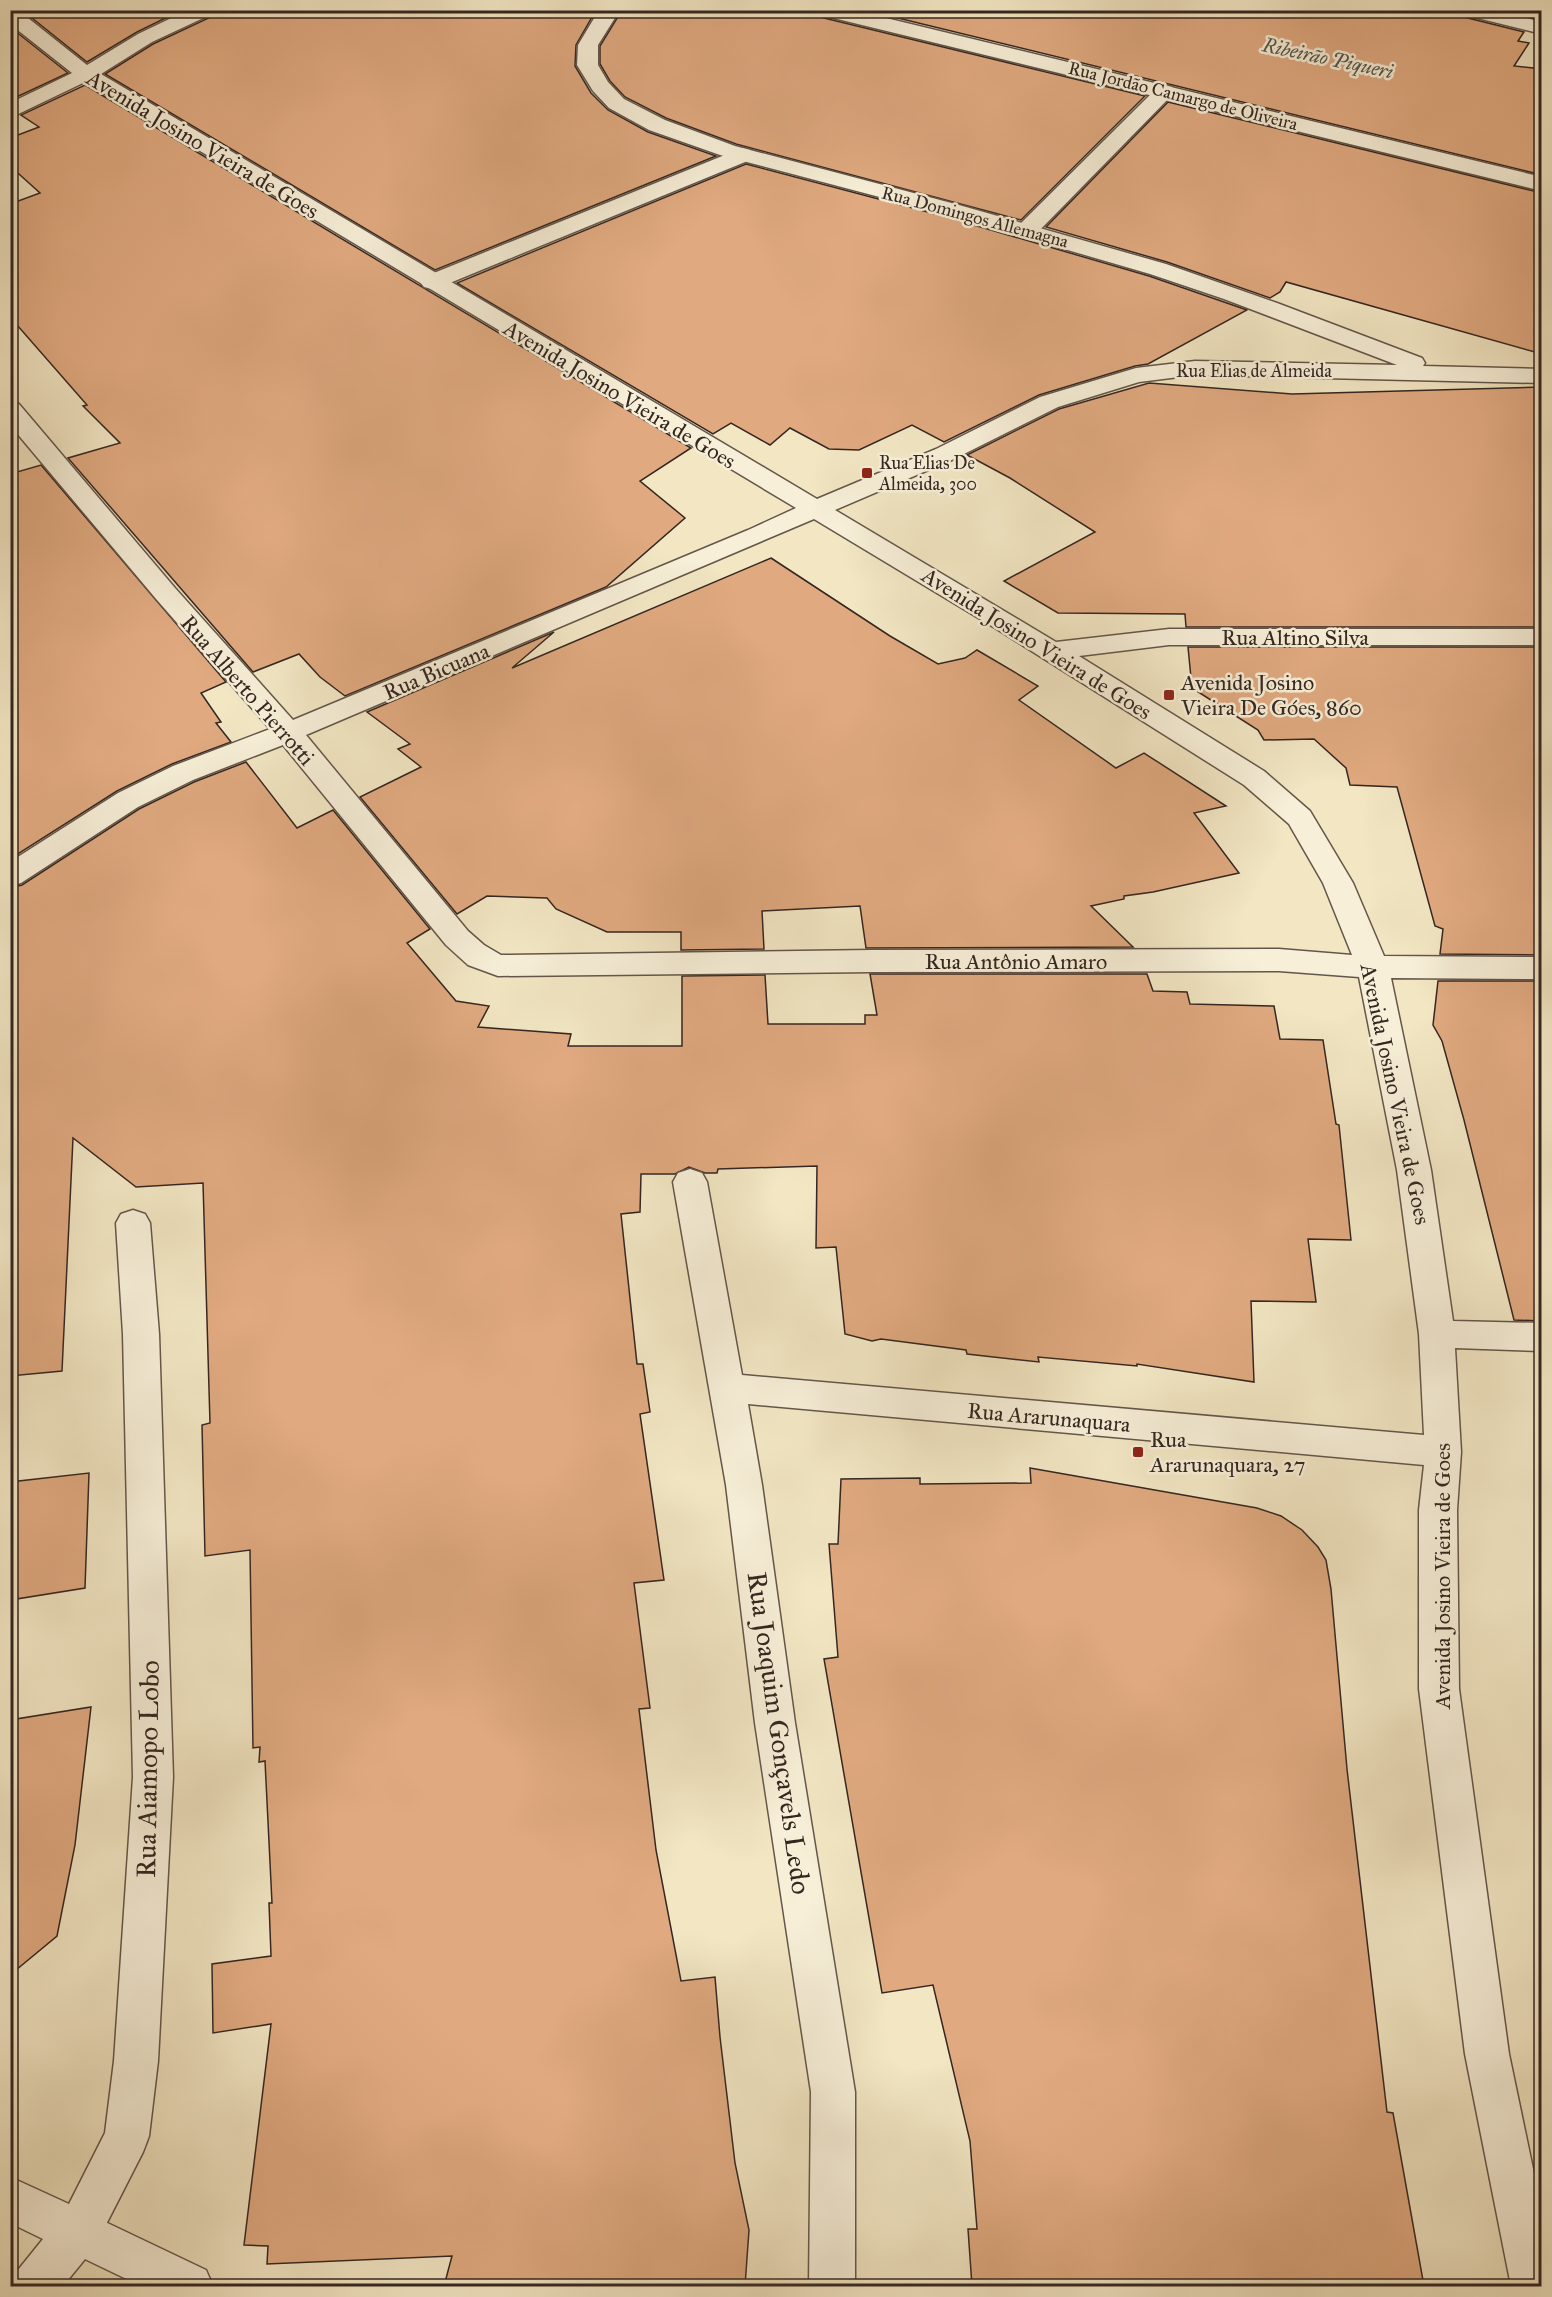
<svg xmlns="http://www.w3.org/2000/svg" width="1552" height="2297" viewBox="0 0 1552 2297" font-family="'IM FELL Great Primer',serif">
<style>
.building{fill:#e0a980;stroke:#342621;stroke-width:1.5}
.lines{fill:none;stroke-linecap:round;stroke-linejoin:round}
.lane-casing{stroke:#64564a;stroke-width:3}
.street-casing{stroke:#64564a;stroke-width:3}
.lane{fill:#f7efd8;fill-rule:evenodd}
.street{fill:#f7efd8;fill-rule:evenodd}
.poi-dot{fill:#8f2418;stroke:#f7efd8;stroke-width:2}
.labels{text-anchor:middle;stroke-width:5;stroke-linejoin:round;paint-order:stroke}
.far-street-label{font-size:18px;fill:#342621;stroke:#f7efd8}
.far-poi-label{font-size:18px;fill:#342621;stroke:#f7efd8;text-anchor:start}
.far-water-label{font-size:20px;font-style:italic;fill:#53544b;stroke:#f7efd8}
.street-label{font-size:22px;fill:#342621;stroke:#f7efd8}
.poi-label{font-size:22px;fill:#342621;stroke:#f7efd8;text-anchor:start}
.near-street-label{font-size:27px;fill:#342621;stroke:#f7efd8}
</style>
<rect width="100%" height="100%" fill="#f2e6c3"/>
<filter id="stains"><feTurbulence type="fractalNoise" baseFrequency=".00333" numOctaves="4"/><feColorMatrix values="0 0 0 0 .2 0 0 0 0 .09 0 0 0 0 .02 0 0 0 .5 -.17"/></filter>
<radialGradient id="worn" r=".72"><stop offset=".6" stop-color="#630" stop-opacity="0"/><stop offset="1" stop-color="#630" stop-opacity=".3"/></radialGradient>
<!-- building -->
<g class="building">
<polygon points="22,10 182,10 137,32 87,62"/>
<polygon points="217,10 596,10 576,45 575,66 591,93 608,110 648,132 716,156 435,270 105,74 153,44 213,16"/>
<polygon points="622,10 813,10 817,16 824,18 1145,96 1021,220 736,144 666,118 625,97 610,81 600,64 600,46"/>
<polygon points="865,10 1456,10 1460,16 1524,32 1518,41 1529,43 1514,66 1542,69 1542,175"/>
<polygon points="10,27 68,73 10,100"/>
<polygon points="85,85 691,448 640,481 685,518 606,587 345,696 320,677 299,654 253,672 68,458 120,443 83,406 87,405 10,317 10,204 40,193 10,166 10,138 39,127 21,115"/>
<polygon points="1168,102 1542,193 1542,354 1286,282 1280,292 1270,298 1167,262 1046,227"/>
<polygon points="746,164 943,216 1149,276 1247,310 1148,364 1135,366 1039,395 944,442 912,425 859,450 829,449 790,428 770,445 731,423 713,434 457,283"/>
<polygon points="1149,383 1292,394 1542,387 1542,627 1186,627 1185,614 1058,613 1004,581 1095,532 1010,478 967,455 1059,409"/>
<polygon points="41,465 226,682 201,693 221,722 216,723 231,742 172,764 117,791 10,859 10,474"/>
<polygon points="771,558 890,636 938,664 965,658 977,650 1038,686 1019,700 1116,768 1144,753 1226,806 1194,813 1239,873 1153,892 1124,896 1124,899 1091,906 1133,947 866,948 860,906 762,911 764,949 681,950 681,932 607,932 556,909 547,898 487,896 457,914 360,797 421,767 398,749 410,744 367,712 554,632 512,668"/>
<polygon points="1188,647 1542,647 1542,955 1440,954 1443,929 1435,926 1397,787 1350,785 1346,768 1314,739 1264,740 1258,730 1192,688"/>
<polygon points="246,762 297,828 333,810 430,929 407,943 456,1001 489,1006 478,1027 571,1034 568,1046 682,1046 682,976 765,975 768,1024 865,1024 865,1015 877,1015 870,974 1147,974 1153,991 1187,992 1190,1004 1274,1006 1280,1039 1323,1040 1336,1124 1339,1125 1351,1240 1308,1239 1316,1302 1251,1301 1254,1382 1137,1364 1137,1366 1038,1357 1039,1362 967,1354 966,1350 881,1339 872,1341 845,1334 836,1247 816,1248 817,1166 718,1169 717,1173 705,1173 689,1167 675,1174 641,1174 640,1212 621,1214 637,1364 643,1364 650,1412 640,1414 664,1580 634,1583 650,1708 639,1709 656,1850 681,1981 715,1977 720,2037 735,2163 749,2230 745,2286 444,2286 452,2256 267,2264 268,2246 244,2245 271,2024 213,2033 212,1964 271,1956 269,1903 272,1903 265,1761 259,1762 260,1747 253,1748 250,1550 205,1556 202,1425 210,1423 203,1183 136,1187 73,1138 62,1371 10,1376 10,888 22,885 139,809 194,782"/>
<polygon points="1438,981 1542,981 1542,1321 1514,1320 1464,1120 1442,1041 1433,1025"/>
<polygon points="1030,1468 1257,1508 1281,1516 1302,1530 1318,1547 1326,1560 1331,1589 1347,1769 1387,2112 1393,2113 1424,2286 972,2286 968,2229 977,2229 970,2141 933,1985 882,1993 824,1659 838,1657 829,1544 838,1544 841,1479 920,1478 920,1484 1031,1483"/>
<polygon points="89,1473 85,1588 10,1600 10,1482"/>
<polygon points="91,1707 75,1845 57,1936 10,1975 10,1720"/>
</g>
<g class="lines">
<!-- lane casing -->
<g class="lane-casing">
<g id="lane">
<polygon points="1165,85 1172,87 1176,91 1172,95 1034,236 1026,238 1018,236 1015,231 1018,226 1158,87"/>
<polygon points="742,148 750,150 753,155 750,160 440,287 432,289 424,287 420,282 424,277"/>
<polygon points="78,2209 206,2270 213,2286 141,2286 62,2248 55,2232 62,2216"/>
</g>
</g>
<!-- street casing -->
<g class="street-casing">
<g id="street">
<path d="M10 10H18L87 65 138 34 188 10H215L212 14 152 42 101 74 817 499 936 449 1040 397 1136 368 1195 361 1397 365 1224 299 1150 274 944 214 720 155 649 130 609 108 593 91 577 65 578 45 599 10H620L598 45V65L608 82 624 99 665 120 735 146 959 205 1166 264 1277 303 1422 358 1425 363 1423 366 1542 369V383L1195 375 1139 382 1058 407 954 459 835 510 1056 642 1169 629H1542V645H1169L1079 656 1264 771 1310 811 1353 883 1384 956 1542 957V979L1391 978 1431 1170 1453 1321 1542 1323V1351L1455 1348 1461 1452 1457 1510 1459 1689 1509 2054 1542 2212V2286H1511L1465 2054 1419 1689V1510L1424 1465 748 1404 762 1485 795 1723 855 2092V2286H809L811 2092 755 1723 726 1485 673 1182 678 1173 690 1169 702 1173 707 1182 742 1375 1424 1435 1419 1334 1397 1170 1359 977 1279 971 873 972 498 976 468 965 446 945 283 745 193 780 138 807 21 883 10 886V862L118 793 173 766 270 729 157 600 10 425V402L19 404 175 588 293 720 748 530 796 508 85 82 10 118V103L72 73 10 24ZM814 519 995 628 1244 785 1289 824 1323 883 1352 955 1279 949 873 950 501 955 484 945 468 931 306 735Z"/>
<polygon points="815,10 853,10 1542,177 1542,191 825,16 818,14"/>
<polygon points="1458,10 1495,10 1542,22 1542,34 1461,14"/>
<polygon points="133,1210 145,1214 150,1223 159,1334 173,1777 158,2061 149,2136 143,2152 94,2248 63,2286 11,2286 18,2270 43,2239 10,2223 10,2177 69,2204 105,2133 114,2061 133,1777 123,1334 116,1223 121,1214"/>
</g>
</g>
<!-- lane -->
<use href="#lane" class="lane"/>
<!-- street -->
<use href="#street" class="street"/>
</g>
<!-- markers -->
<g class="poi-dot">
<rect x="861" y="467" width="12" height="12" rx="3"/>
<rect x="1163" y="689" width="12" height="12" rx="3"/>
<rect x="1132" y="1446" width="12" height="12" rx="3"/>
</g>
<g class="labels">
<!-- far-street labels -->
<g class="far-street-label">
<text transform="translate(1183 96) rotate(14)" y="6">Rua Jordão Camargo de Oliveira</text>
<text transform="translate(975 217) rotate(15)" y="6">Rua Domingos Allemagna</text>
<text x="1254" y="377">Rua Elias de Almeida</text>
</g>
<!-- far-poi labels -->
<g class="far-poi-label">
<text x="879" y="469">Rua Elias De<tspan x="879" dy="21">Almeida, 300</tspan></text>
</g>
<!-- far-water labels -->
<g class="far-water-label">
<text transform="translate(1328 58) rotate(12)" y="7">Ribeirão Piqueri</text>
</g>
<!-- street labels -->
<g class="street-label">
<text transform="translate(203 144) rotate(31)" y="8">Avenida Josino Vieira de Goes</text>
<text transform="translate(620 394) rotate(31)" y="8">Avenida Josino Vieira de Goes</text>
<text x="1295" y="645">Rua Altino Silva</text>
<text transform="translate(1037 643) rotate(32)" y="8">Avenida Josino Vieira de Goes</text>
<text transform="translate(436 671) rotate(-23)" y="8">Rua Bicuana</text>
<text transform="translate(248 690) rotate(49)" y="8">Rua Alberto Pierrotti</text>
<text x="1016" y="969">Rua Antônio Amaro</text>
<text transform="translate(1396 1094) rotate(78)" y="8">Avenida Josino Vieira de Goes</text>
<text transform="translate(1049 1417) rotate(5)" y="8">Rua Ararunaquara</text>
<text transform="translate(1442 1576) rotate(-90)" y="8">Avenida Josino Vieira de Goes</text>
</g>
<!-- poi labels -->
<g class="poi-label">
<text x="1181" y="690">Avenida Josino<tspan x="1181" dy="25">Vieira De Góes, 860</tspan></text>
<text x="1150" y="1447">Rua<tspan x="1150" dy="25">Ararunaquara, 27</tspan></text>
</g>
<!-- near-street labels -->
<g class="near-street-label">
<text transform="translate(779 1733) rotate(82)" y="9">Rua Joaquim Gonçavels Ledo</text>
<text transform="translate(148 1769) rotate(-89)" y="9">Rua Aiamopo Lobo</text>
</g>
</g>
<!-- margin -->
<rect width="1552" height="2297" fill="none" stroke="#f2e6c3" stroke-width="36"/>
<rect x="12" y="12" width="1528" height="2273" fill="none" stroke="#342621" stroke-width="3"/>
<rect x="18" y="18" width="1516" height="2261" fill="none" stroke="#342621" stroke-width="1.5"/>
<rect width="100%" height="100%" filter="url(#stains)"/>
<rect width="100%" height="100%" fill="url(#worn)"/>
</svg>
